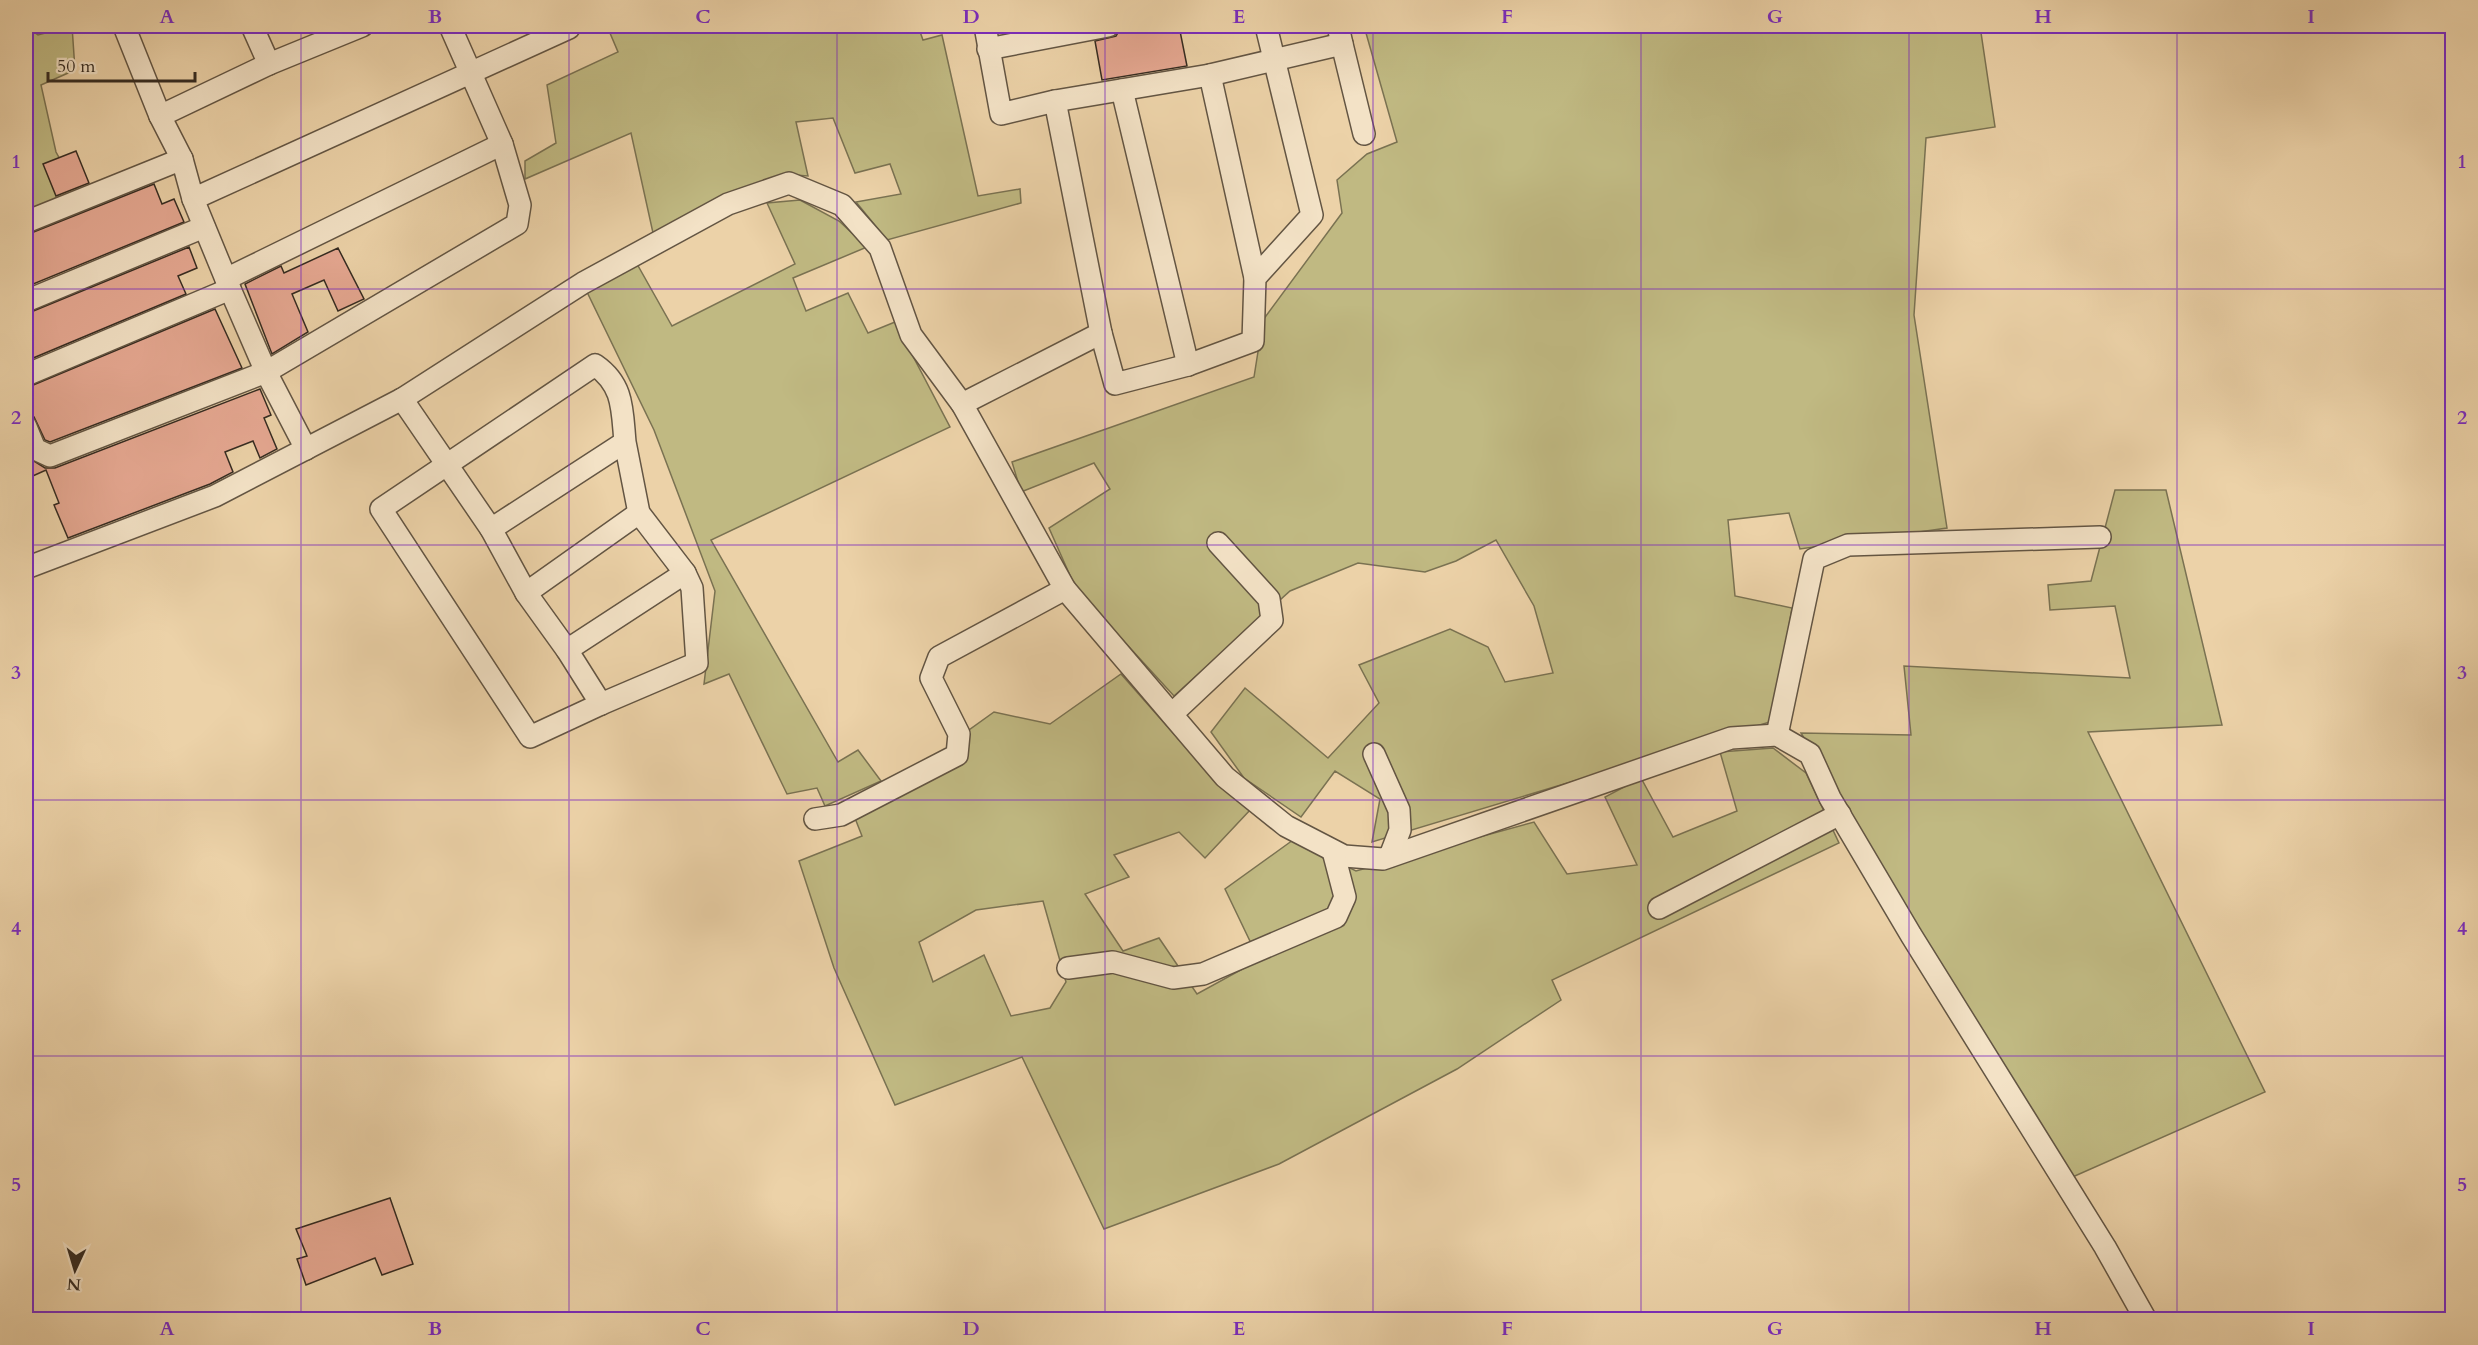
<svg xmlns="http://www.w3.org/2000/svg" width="2478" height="1345" viewBox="0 0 2478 1345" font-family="Cardo,serif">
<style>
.green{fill:#c0b982;stroke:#7a7252;stroke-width:1.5;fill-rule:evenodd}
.building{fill:#e6a892;stroke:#352b21;stroke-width:1.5}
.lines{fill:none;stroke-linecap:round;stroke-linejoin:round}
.minor-casing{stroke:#635543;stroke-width:24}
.minor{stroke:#f3e2c6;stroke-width:21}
.grid{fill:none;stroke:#7b2cbf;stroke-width:1.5;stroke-opacity:0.55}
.neatline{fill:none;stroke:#7b2cbf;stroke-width:2}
.grid-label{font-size:20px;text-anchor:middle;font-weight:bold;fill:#7b2cbf}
</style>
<rect width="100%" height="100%" fill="#ecd2a8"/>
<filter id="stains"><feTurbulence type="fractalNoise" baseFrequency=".00333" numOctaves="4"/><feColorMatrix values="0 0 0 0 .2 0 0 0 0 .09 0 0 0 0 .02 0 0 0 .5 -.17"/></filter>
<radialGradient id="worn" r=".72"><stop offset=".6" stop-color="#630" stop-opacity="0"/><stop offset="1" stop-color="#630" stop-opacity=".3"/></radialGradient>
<!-- green -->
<g class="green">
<polygon points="26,26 38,35 72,26 75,70 41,85 56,152 77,190 26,211"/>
<polygon points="607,26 918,26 923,40 942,35 978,196 1020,189 1021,203 887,240 856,202 901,194 890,164 855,173 833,118 796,122 808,176 782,174 653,233 631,133 525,179 525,161 556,143 547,85 618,52"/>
<polygon points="1364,26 1980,26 1995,127 1926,138 1914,315 1947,528 1800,549 1789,513 1728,520 1735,596 1792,608 1773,721 1372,842 1380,799 1335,771 1301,817 1244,778 1211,732 1245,688 1328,758 1379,703 1359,665 1450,629 1488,647 1505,682 1553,673 1534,606 1496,540 1456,561 1425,572 1358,563 1290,591 1174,696 1076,589 1049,528 1110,489 1094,463 1021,492 1012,462 1254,377 1263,320 1342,213 1337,180 1367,154 1397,142"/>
<polygon points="800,200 839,221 867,247 793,278 806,311 848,293 868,333 895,322 950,427 711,540 838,762 858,750 881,781 825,806 817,788 787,794 729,674 704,684 715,591 654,430 587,292 637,264 672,326 795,264 767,203"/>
<polygon points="2115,490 2166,490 2222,725 2088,732 2265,1092 2068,1179 1801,733 1911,735 1904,666 2130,678 2115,606 2050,610 2048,585 2091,581"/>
<path d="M1121 674 1204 768 1251 809 1205 858 1179 832 1114 855 1129 877 1085 894 1123 951 1159 938 1197 994 1259 960 1225 889 1293 840 1356 871 1534 822 1567 874 1637 865 1605 797 1641 778 1673 837 1737 811 1720 752 1773 748 1806 773 1839 843 1552 980 1561 1000 1457 1069 1279 1164 1104 1229 1022 1057 895 1105 834 968 799 861 862 836 853 813 966 753 969 730 994 712 1050 724ZM1043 901 1066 982 1050 1008 1011 1016 984 955 933 982 919 942 976 910Z"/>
</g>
<!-- building -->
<g class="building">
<polygon points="1136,26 1179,26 1187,66 1102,80 1095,41 1116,36 1120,29"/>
<polygon points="76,151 89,183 56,196 43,164"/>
<polygon points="154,184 162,204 174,199 184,222 26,287 26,235"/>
<polygon points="189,247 197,268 178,276 186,294 26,361 26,341 32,336 26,314"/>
<polygon points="338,248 364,299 338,311 324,280 292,294 308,332 272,354 245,284 281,266 284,273"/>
<polygon points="215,309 242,368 50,442 45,440 34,417 26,415 26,388"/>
<polygon points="260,389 271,415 264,418 277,449 260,458 253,441 225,452 233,472 210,484 68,538 54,505 59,503 46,470 26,479 26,456 45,468 55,468"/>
<polygon points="390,1198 413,1264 382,1275 375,1258 306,1285 297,1259 307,1256 296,1229"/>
</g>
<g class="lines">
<!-- minor casing -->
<g class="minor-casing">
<g id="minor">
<polyline points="124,26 160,116 182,159 193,199 230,289 266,372 306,449"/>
<polyline points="252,26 269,64"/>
<polyline points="985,26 1001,114 1055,101 1210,75 1342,44 1364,134"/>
<polyline points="1338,26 1342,44"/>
<polyline points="988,49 1108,26"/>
<polyline points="1210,75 1255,278"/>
<polyline points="1122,90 1188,365"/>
<polyline points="1055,101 1101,333 1115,384 1188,365 1253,341 1255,278 1312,215 1266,26"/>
<polyline points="160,116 269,64 362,26"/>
<polyline points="193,199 569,28"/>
<polyline points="26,222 182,159"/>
<polyline points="226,279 502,144"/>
<polyline points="26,301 204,227"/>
<polyline points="26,375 230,289"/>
<polyline points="402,399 491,529 526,593 567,650 601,704"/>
<polyline points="962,404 1101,333"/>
<polyline points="26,427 35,449 50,456 266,372 517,224 520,205 502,144 450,26"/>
<path d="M491 529 625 442C622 410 624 385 595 365L381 509 530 737 601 704 697 663 692 588 685 573 639 513 625 442"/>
<polyline points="26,568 215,496 402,399 583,283 728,204 789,183 842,205 880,248 911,335 962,404 1065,589 1225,777 1286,826 1344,856 1383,859 1731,738 1777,735 1810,754 1830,798 1911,935 2105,1247 2146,1320"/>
<polyline points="526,593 639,513"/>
<polyline points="567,650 685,573"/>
<polyline points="1172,714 1272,620 1269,599 1218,543"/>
<polyline points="1777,735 1814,559 1848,545 2100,537"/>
<polyline points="1374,754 1399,810 1400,830 1390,856"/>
<polyline points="815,819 841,815 957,755 959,734 931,678 939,657 1065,589"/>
<polyline points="1659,908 1840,814"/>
<polyline points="1068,968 1113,962 1173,978 1203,974 1336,917 1345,897 1333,851"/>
</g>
</g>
<!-- minor -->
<use href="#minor" class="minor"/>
</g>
<!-- grid -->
<path class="grid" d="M301 26V1320M569 26V1320M837 26V1320M1105 26V1320M1373 26V1320M1641 26V1320M1909 26V1320M2177 26V1320M26 289H2452M26 545H2452M26 800H2452M26 1056H2452"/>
<!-- margin -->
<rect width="2478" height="1345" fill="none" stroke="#ecd2a8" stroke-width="66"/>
<!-- north arrow -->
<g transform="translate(75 1270) rotate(184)" stroke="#f3e2c6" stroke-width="4.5" paint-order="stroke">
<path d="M0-4.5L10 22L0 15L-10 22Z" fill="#352b21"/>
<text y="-9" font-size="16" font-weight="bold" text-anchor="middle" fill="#352b21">N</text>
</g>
<!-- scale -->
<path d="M48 72v9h147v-9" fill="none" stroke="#352b21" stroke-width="3"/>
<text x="57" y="72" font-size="18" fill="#352b21" stroke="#f3e2c6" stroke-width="4.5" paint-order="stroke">50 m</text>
<rect x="33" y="33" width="2412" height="1279" class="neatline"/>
<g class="grid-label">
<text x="167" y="23">A</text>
<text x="435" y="23">B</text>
<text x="703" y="23">C</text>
<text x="971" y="23">D</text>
<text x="1239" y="23">E</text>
<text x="1507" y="23">F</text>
<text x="1775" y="23">G</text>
<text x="2043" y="23">H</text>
<text x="2311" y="23">I</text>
<text x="16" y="168">1</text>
<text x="2462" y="168">1</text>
<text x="16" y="424">2</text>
<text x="2462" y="424">2</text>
<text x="16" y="679">3</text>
<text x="2462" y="679">3</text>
<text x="16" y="935">4</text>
<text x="2462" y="935">4</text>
<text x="16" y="1191">5</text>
<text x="2462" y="1191">5</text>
<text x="167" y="1335">A</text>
<text x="435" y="1335">B</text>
<text x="703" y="1335">C</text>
<text x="971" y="1335">D</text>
<text x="1239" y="1335">E</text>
<text x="1507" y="1335">F</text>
<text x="1775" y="1335">G</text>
<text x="2043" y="1335">H</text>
<text x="2311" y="1335">I</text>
</g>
<rect width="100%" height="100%" filter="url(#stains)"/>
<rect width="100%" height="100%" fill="url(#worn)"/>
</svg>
